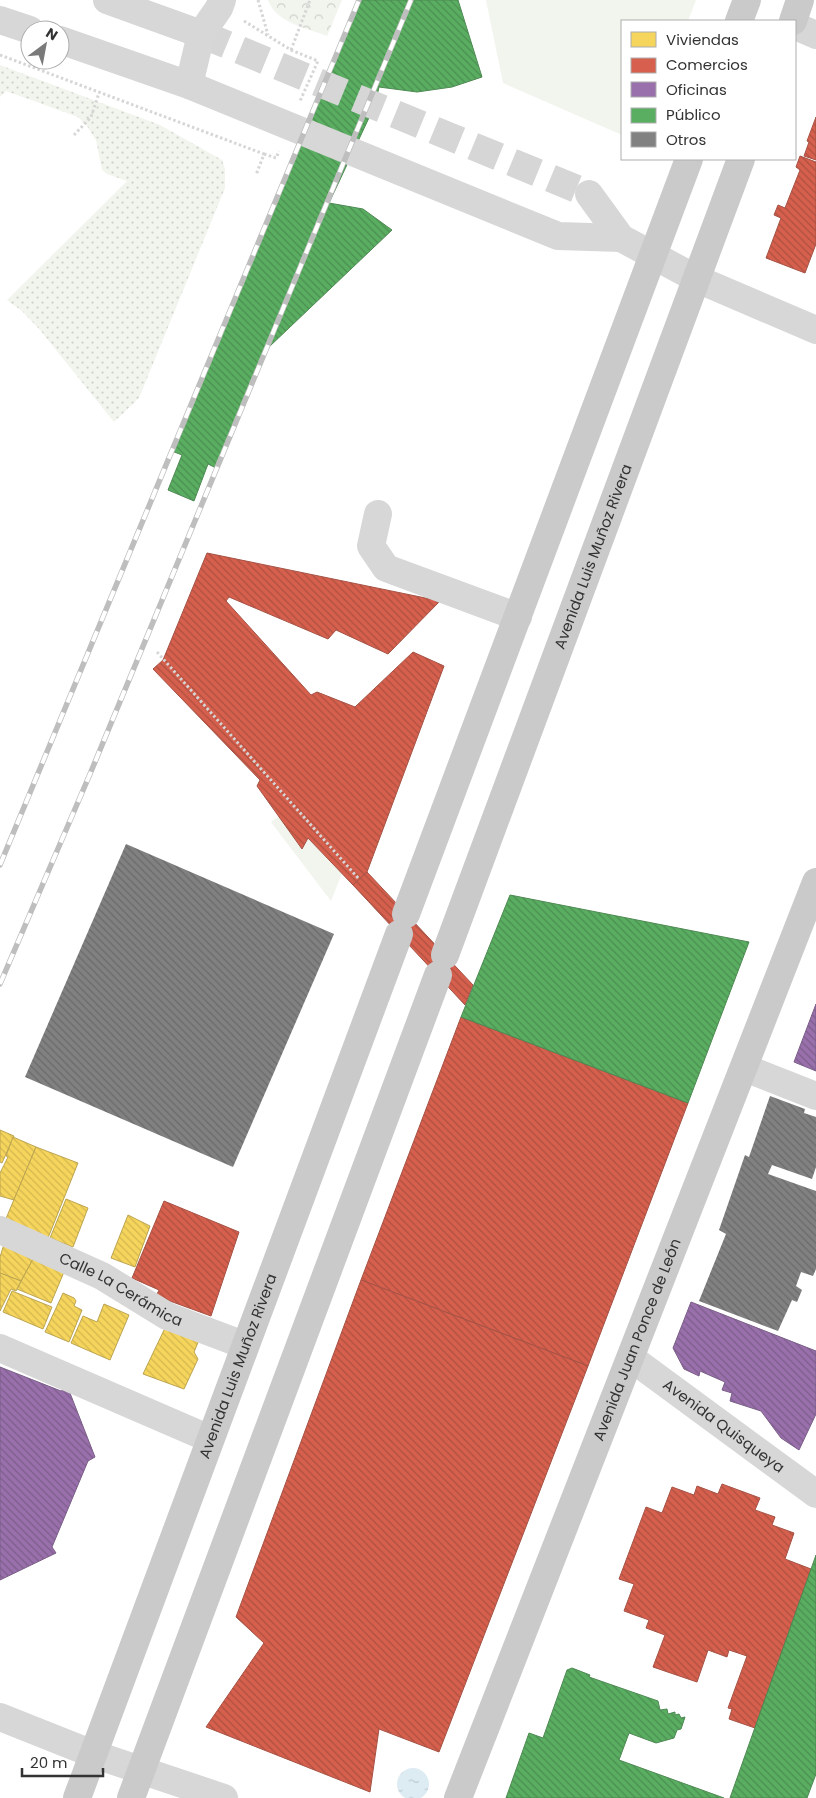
<svg xmlns="http://www.w3.org/2000/svg" width="816" height="1798" viewBox="0 0 816 1798" font-family="Poppins,sans-serif">
<style>
.grass{fill:#f1f5ed}
.park{fill:url(#park-crowns)}
.garden{fill:url(#garden-dots)}
.water{fill:url(#water-ripples)}
.homes{fill:url(#homes-back-hatch);stroke:#bca450}
.shops{fill:url(#shops-back-hatch);stroke:#a55245}
.offices{fill:url(#offices-back-hatch);stroke:#7a5e87}
.public{fill:url(#public-back-hatch);stroke:#4e8953}
.building{fill:url(#building-back-hatch)}
.lines{fill:none;stroke-linecap:round;stroke-linejoin:round}
.minor-tunnel{stroke:#d6d6d6;stroke-width:28;stroke-dasharray:28 14;stroke-linecap:butt}
.path{stroke:#d6d6d6;stroke-width:3;stroke-dasharray:2.5 2.5;stroke-linecap:butt}
.minor{stroke:#d7d7d7;stroke-width:28}
.major{stroke:#cacaca;stroke-width:28}
.rail-casing{stroke:#bebebe;stroke-width:5.5}
.rail{stroke:#fff;stroke-width:4;stroke-dasharray:11;stroke-linecap:butt}
.labels{text-anchor:middle;stroke-width:5;stroke-linejoin:round;paint-order:stroke}
.street-label{font-size:15px;fill:#333;stroke:#fff}
</style>
<defs>
<pattern id="park-crowns" width="20" height="18" patternUnits="userSpaceOnUse" patternTransform="scale(1.25)"><rect width="20" height="18" fill="#f1f5ed"/><path d="M2 6a3 3 0 1 1 6 0M12 15a3 3 0 1 1 6 0" fill="none" stroke="#cfd2cc"/></pattern>
<pattern id="garden-dots" width="8" height="8" patternUnits="userSpaceOnUse" patternTransform="scale(1.25)"><rect width="8" height="8" fill="#f1f5ed"/><path d="M2 2h.1M6 6h.1" fill="none" stroke="#cfd2cc" stroke-width="1.8" stroke-linecap="round"/></pattern>
<pattern id="water-ripples" width="26" height="14" patternUnits="userSpaceOnUse" patternTransform="scale(1.25)"><rect width="26" height="14" fill="#ddebf3"/><path d="M2 4q2-2 4 0t4 0M15 11q2-2 4 0t4 0" fill="none" stroke="#becad1"/></pattern>
<pattern id="homes-back-hatch" width="6" height="6" patternUnits="userSpaceOnUse" patternTransform="scale(1.25)"><rect width="6" height="6" fill="#f6d55c"/><path d="M-1 5l2 2M0 0l6 6M5-1l2 2" fill="none" stroke="#d3b750"/></pattern>
<pattern id="shops-back-hatch" width="6" height="6" patternUnits="userSpaceOnUse" patternTransform="scale(1.25)"><rect width="6" height="6" fill="#d6604d"/><path d="M-1 5l2 2M0 0l6 6M5-1l2 2" fill="none" stroke="#ae5041"/></pattern>
<pattern id="offices-back-hatch" width="6" height="6" patternUnits="userSpaceOnUse" patternTransform="scale(1.25)"><rect width="6" height="6" fill="#9970ab"/><path d="M-1 5l2 2M0 0l6 6M5-1l2 2" fill="none" stroke="#7d5d8c"/></pattern>
<pattern id="public-back-hatch" width="6" height="6" patternUnits="userSpaceOnUse" patternTransform="scale(1.25)"><rect width="6" height="6" fill="#5aae61"/><path d="M-1 5l2 2M0 0l6 6M5-1l2 2" fill="none" stroke="#4b8e51"/></pattern>
<pattern id="building-back-hatch" width="6" height="6" patternUnits="userSpaceOnUse" patternTransform="scale(1.25)"><rect width="6" height="6" fill="#818181"/><path d="M-1 5l2 2M0 0l6 6M5-1l2 2" fill="none" stroke="#6a6a6a"/></pattern>
</defs>
<rect width="100%" height="100%" fill="#fff"/>
<!-- grass -->
<g class="grass">
<polygon points="486,0 696,0 688,21 622,21 622,135 503,83"/>
<polygon points="279,816 302,849 308,838 342,873 331,901 271,822"/>
</g>
<!-- park -->
<path class="park" d="M268 0H342L327 36C307 28 276 23 268 0Z"/>
<!-- garden -->
<polygon class="garden" points="0,65 160,125 222,160 225,169 225,188 139,398 114,422 40,330 22,311 7,300 127,181 107,174 102,170 96,140 87,126 78,117 6,91 0,97"/>
<!-- water -->
<circle class="water" cx="413" cy="1784" r="16"/>
<!-- homes -->
<g class="homes">
<polygon points="0,1130 14,1136 2,1163 0,1162"/>
<polygon points="13,1137 36,1147 14,1200 0,1196 0,1173 8,1157 6,1156"/>
<polygon points="36,1147 78,1163 48,1238 5,1221"/>
<polygon points="66,1199 88,1208 73,1247 50,1238"/>
<polygon points="128,1215 150,1226 135,1267 111,1258"/>
<polygon points="5,1241 33,1259 21,1281 0,1273 0,1257"/>
<polygon points="33,1259 64,1272 51,1303 17,1289"/>
<polygon points="0,1273 21,1281 16,1291 11,1289 0,1311"/>
<polygon points="12,1291 52,1307 43,1329 3,1312"/>
<polygon points="63,1293 74,1298 76,1301 74,1306 82,1310 69,1342 45,1332"/>
<polygon points="104,1304 129,1315 110,1360 71,1343 83,1316 97,1322"/>
<polygon points="165,1328 199,1340 194,1352 198,1359 184,1389 143,1374"/>
</g>
<!-- shops -->
<g class="shops">
<polygon points="816,117 816,160 804,156 809,142 807,141"/>
<polygon points="800,156 816,162 816,244 805,273 766,258 781,218 774,215 778,205 785,208 800,170 796,167"/>
<polygon points="207,553 440,601 388,654 336,630 328,639 229,597 226,601 311,695 317,692 355,707 413,652 444,666 367,872 353,885 308,838 302,849 257,786 260,780 153,669 163,660"/>
<polygon points="367,872 473,985 465,1005 353,885"/>
<polygon points="461,1017 688,1103 588,1366 361,1280"/>
<polygon points="164,1201 239,1232 211,1316 156,1296 159,1290 132,1278"/>
<polygon points="361,1280 588,1366 439,1752 379,1729 370,1792 206,1727 264,1643 236,1617"/>
<polygon points="722,1484 760,1498 755,1510 775,1517 772,1525 794,1533 785,1559 811,1569 755,1728 729,1719 732,1709 728,1708 747,1656 729,1650 727,1657 708,1650 697,1682 653,1667 665,1635 646,1628 649,1620 624,1611 634,1584 619,1579 646,1507 662,1513 672,1487 694,1495 697,1486 718,1494"/>
</g>
<!-- offices -->
<g class="offices">
<polygon points="816,1004 816,1071 794,1062"/>
<polygon points="691,1302 816,1351 816,1414 799,1450 781,1438 761,1411 730,1401 732,1393 722,1390 725,1382 700,1371 699,1376 684,1369 673,1348"/>
<polygon points="0,1367 61,1391 68,1388 95,1457 88,1461 52,1547 56,1553 0,1580"/>
</g>
<!-- public -->
<g class="public">
<polygon points="359,0 458,0 482,77 452,87 417,92 379,87 375,105 329,203 363,209 392,230 269,347 218,469 208,464 194,501 168,490 182,455 172,451"/>
<polygon points="510,895 749,942 688,1103 461,1017"/>
<polygon points="816,1555 816,1774 807,1798 730,1798"/>
<polygon points="572,1668 590,1675 589,1677 658,1701 660,1710 667,1709 668,1714 675,1712 675,1715 679,1714 681,1718 685,1717 681,1729 677,1730 674,1738 656,1743 629,1733 619,1760 724,1798 506,1798 529,1733 543,1738 567,1670"/>
</g>
<!-- building -->
<g class="building">
<polygon points="126,844 334,934 233,1167 25,1077"/>
<polygon points="770,1096 805,1109 804,1113 816,1117 816,1167 812,1179 772,1165 768,1174 816,1191 816,1269 813,1276 801,1272 796,1286 802,1290 797,1302 792,1300 778,1331 699,1301 726,1234 719,1230 745,1155 749,1157"/>
</g>
<g class="lines">
<!-- minor-tunnel -->
<polyline class="minor-tunnel" points="201,34 589,194"/>
<!-- path -->
<g class="path">
<polyline points="258,0 268,35"/>
<polyline points="244,21 291,50 318,61 300,101"/>
<polyline points="291,50 310,0"/>
<polyline points="0,55 264,154 256,175"/>
<polyline points="74,135 91,117 99,93"/>
<polyline points="264,154 276,158 279,151"/>
<polyline points="157,652 359,879"/>
</g>
<!-- minor -->
<g class="minor">
<polyline points="107,0 201,34"/>
<polyline points="0,20 30,30"/>
<polyline points="795,26 816,35"/>
<polyline points="60,40 189,85 558,236 621,238"/>
<polyline points="189,85 201,34 219,8 222,0"/>
<polyline points="589,194 621,238 697,279 816,330"/>
<polyline points="378,514 371,546 386,568 518,617"/>
<polyline points="745,1068 816,1096"/>
<path id="s1" d="M0 1230 102 1276 167 1316 244 1345"/>
<polyline points="0,1348 210,1439"/>
<path id="s2" d="M631 1358 816 1494"/>
<polyline points="0,1717 93,1754 224,1798"/>
</g>
<!-- major -->
<g class="major">
<polyline points="739,21 747,0"/>
<polyline points="793,21 800,0"/>
<polyline points="406,914 689,159"/>
<path id="s3" d="M445 955 741 159"/>
<path id="s4" d="M77 1798 399 934"/>
<polyline points="131,1798 438,975"/>
<path id="s5" d="M458 1798 816 882"/>
</g>
<!-- rail casing -->
<g class="rail-casing">
<g id="rail">
<polyline points="0,865 359,0"/>
<polyline points="0,984 90,774 411,0"/>
</g>
</g>
<!-- rail -->
<use href="#rail" class="rail"/>
</g>
<g class="labels">
<!-- street labels -->
<g class="street-label">
<text dy="5" stroke="none"><textPath href="#s3" startOffset="425">Avenida Luis Muñoz Rivera</textPath></text>
<text dy="5" stroke="none"><textPath href="#s1" startOffset="135">Calle La Cerámica</textPath></text>
<text dy="5" stroke="none"><textPath href="#s5" startOffset="492">Avenida Juan Ponce de León</textPath></text>
<text dy="5" stroke="none"><textPath href="#s4" startOffset="461">Avenida Luis Muñoz Rivera</textPath></text>
<text dy="5" stroke="none"><textPath href="#s2" startOffset="115">Avenida Quisqueya</textPath></text>
</g>
</g>
<!-- legend -->
<rect x="621" y="20" width="175" height="140" fill="#ffffff" stroke="#adadad"/>
<rect x="631" y="32" width="25" height="15" fill="#f6d55c" stroke="#adadad"/>
<text x="666" y="45" font-size="15" fill="#333333">Viviendas</text>
<rect x="631" y="58" width="25" height="15" fill="#d6604d" stroke="#adadad"/>
<text x="666" y="70" font-size="15" fill="#333333">Comercios</text>
<rect x="631" y="82" width="25" height="15" fill="#9970ab" stroke="#adadad"/>
<text x="666" y="95" font-size="15" fill="#333333">Oficinas</text>
<rect x="631" y="108" width="25" height="15" fill="#5aae61" stroke="#adadad"/>
<text x="666" y="120" font-size="15" fill="#333333">Público</text>
<rect x="631" y="132" width="25" height="15" fill="#818181" stroke="#adadad"/>
<text x="666" y="145" font-size="15" fill="#333333">Otros</text>
<!-- north arrow -->
<g transform="translate(45 45) rotate(32)"><circle r="24" fill="#ffffff" stroke="#adadad"/>
<path d="M0-4L9 19L0 12L-9 19Z" fill="#7a7a7a"/>
<text y="-8" font-size="14" font-weight="bold" text-anchor="middle" fill="#333333">N</text>
</g>
<!-- scale -->
<path d="M22 1768v8h81v-8" fill="none" stroke="#333333" stroke-width="2.5"/>
<text x="30" y="1768" font-size="15" fill="#333333" stroke="#ffffff" stroke-width="4" paint-order="stroke">20 m</text>
</svg>
